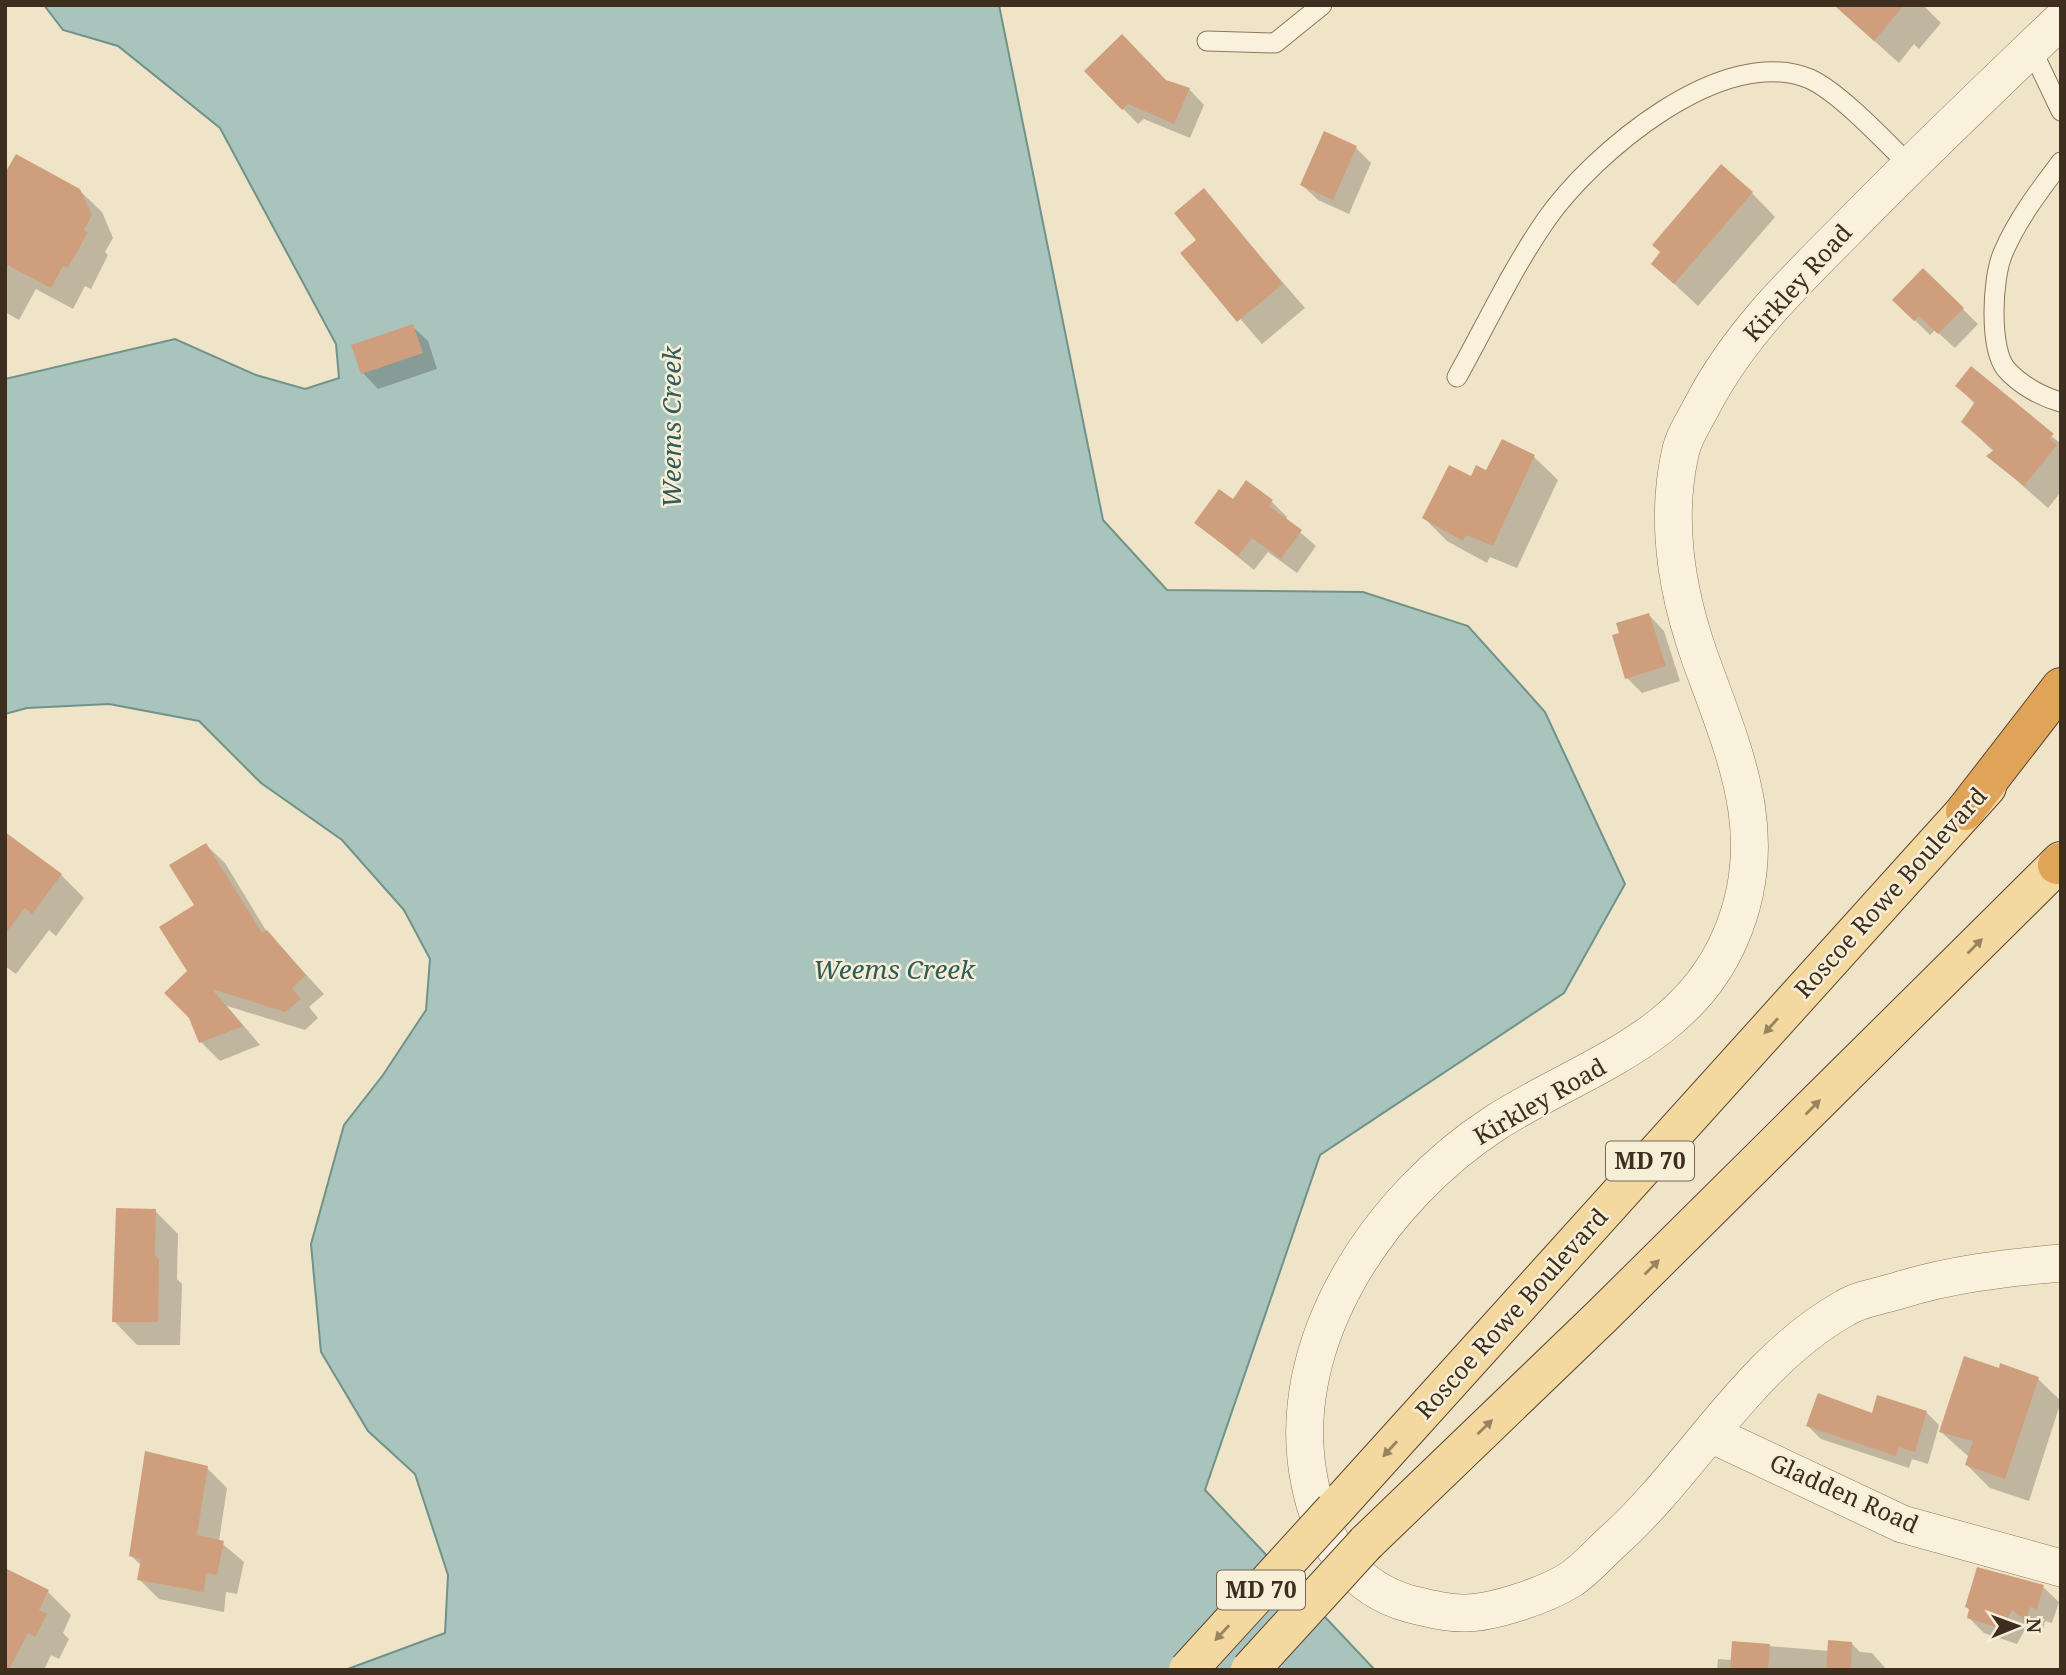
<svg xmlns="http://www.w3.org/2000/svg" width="2066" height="1675" viewBox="0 0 2066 1675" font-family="'Noto Serif',serif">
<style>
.water{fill:#a9c4bc;stroke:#6f938a;stroke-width:2}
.shadow{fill:#0003}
.building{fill:#cf9f7d}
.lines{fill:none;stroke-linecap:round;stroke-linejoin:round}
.service-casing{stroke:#8d765c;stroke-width:21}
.minor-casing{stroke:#8d765c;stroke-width:38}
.primary-casing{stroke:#5b4430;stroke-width:40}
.motorway-casing{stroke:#5b4430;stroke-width:40}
.service{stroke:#faf1dc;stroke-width:19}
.minor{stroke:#faf1dc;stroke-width:37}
.primary{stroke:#f3d9a0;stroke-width:38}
.motorway{stroke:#e0a458;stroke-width:38}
.primary-bridge-casing{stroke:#5b4430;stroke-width:40;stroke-linecap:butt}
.primary-bridge{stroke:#f3d9a0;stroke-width:38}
.oneway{fill:#988460}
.labels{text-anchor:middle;stroke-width:5;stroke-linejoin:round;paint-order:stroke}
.shield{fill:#f7eed8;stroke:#756857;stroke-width:2}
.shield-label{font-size:23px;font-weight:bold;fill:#3d2e20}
.street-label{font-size:24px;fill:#3d2e20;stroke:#f7eed8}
.water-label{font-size:26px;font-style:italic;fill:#2f5d5a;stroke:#f7eed8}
</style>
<rect width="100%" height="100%" fill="#f0e4c8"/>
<!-- water -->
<polygon class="water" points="44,5 999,5 1103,520 1167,590 1363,592 1468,626 1545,712 1625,884 1564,993 1320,1155 1205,1490 1375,1670 345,1670 445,1633 448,1575 415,1474 368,1431 321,1352 311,1244 344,1125 383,1075 426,1010 430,959 404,910 342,840 261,783 199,721 109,704 27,708 5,714 5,379 175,339 256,375 305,389 339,378 336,344 220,128 118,46 63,30"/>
<!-- shadow -->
<g class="shadow">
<polygon points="1834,5 1923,5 1941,23 1919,49 1914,44 1899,63"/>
<polygon points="1086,71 1166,82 1189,89 1204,105 1190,138 1144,119 1138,124"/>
<polygon points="1356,148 1371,163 1349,214 1318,200 1302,185"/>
<polygon points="5,174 79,190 102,212 113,238 105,252 108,255 91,289 85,286 73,309 36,289 19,320 5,312"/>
<polygon points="1204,191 1305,308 1262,344 1183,253 1199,240"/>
<polygon points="1752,193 1775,217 1698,306 1653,264"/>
<polygon points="1923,270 1978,324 1955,348 1935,330 1930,335 1894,300"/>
<polygon points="412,326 428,341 437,369 378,389 363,373"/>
<polygon points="1971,369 2061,444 2061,492 2048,508 1989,456 1994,452 1963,422 1975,404 1957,386"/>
<polygon points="1503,441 1534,457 1558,480 1517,568 1490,557 1487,563 1447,541 1424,518 1471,478 1487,473"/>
<polygon points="1246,483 1272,502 1287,517 1286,520 1316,546 1297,573 1268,552 1254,570 1196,523 1233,501"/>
<polygon points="1649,615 1664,631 1680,681 1642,693 1627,678"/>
<polygon points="5,834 61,875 84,898 56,936 49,930 16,974 5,966"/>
<polygon points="206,845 225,863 267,932 324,994 309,1007 318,1018 305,1030 227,1006 260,1045 220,1061 201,1042 189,971"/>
<polygon points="155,1211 178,1234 177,1279 182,1284 180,1345 137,1345 114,1321"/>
<polygon points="2000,1370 2038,1379 2061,1401 2029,1501 1990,1488 1967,1465 1969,1457 1941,1432"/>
<polygon points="1926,1412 1939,1425 1928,1464 1912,1459 1909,1468 1821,1439 1808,1426 1873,1416"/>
<polygon points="207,1468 227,1488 219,1541 244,1562 237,1594 226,1592 224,1612 159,1599 139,1579 142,1566 131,1556"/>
<polygon points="2043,1587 2059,1602 2052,1623 2045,1621 2042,1634 2028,1624 2017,1644 1984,1633 1969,1618 1971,1611 1967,1607"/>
<polygon points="48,1592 71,1615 63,1633 69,1639 59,1659 51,1655 44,1670 5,1670"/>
<polygon points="1733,1643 1829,1651 1852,1644 1860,1652 1872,1653 1887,1670 1717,1670 1718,1659 1732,1660"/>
</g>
<!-- building -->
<g class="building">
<polygon points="1834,5 1904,5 1874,41"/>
<polygon points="1122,34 1166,80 1190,88 1174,124 1128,104 1122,110 1084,71"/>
<polygon points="1324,131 1357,146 1333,200 1300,185"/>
<polygon points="16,154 80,189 92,215 84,230 88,232 68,268 63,266 51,288 5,264 5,173"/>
<polygon points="1721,164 1753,192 1674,284 1651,264 1660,252 1652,245"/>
<polygon points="1204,188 1283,284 1237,322 1180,253 1196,240 1174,213"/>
<polygon points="1923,268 1964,308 1938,334 1919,316 1914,321 1892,300"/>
<polygon points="413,324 423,353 361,374 351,345"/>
<polygon points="1971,366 2054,434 2049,438 2057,445 2024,486 1986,456 1994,450 1961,422 1975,402 1955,386"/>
<polygon points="1502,439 1535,455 1493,546 1466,535 1463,541 1422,518 1449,465 1471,476 1476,465 1486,470"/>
<polygon points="1246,480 1273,500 1269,506 1302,530 1281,559 1252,538 1238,556 1194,523 1219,489 1233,499"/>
<polygon points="1649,613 1666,666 1625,679 1612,635 1619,633 1616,623"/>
<polygon points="5,832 62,874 32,914 25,908 5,934"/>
<polygon points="206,843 262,933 267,930 306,975 292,988 301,999 285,1012 212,989 243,1026 199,1043 189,1018 164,993 187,971 159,927 194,905 169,865"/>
<polygon points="116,1208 156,1209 155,1255 159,1259 158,1322 112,1322"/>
<polygon points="1964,1356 1999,1368 2000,1363 2039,1377 2005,1479 1965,1465 1973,1441 1939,1432"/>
<polygon points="1818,1393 1872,1413 1877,1395 1927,1411 1915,1452 1899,1447 1896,1456 1806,1426"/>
<polygon points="145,1451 208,1466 197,1535 224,1541 217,1575 206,1573 204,1592 137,1580 141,1559 129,1556"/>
<polygon points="1977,1567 2044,1585 2037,1609 2030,1607 2026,1621 2012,1610 2002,1629 1967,1618 1969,1609 1965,1607"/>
<polygon points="5,1568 49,1590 39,1610 47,1614 35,1637 28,1633 9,1670 5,1670"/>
<polygon points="1828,1640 1852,1642 1851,1670 1826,1670"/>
<polygon points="1732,1641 1770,1644 1768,1670 1730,1670"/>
</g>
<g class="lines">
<!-- service casing -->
<g class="service-casing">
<g id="service">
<polyline points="1207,41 1275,43 1322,5"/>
<polyline points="2031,48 2061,111"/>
<path d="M2061 162C2039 191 2017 220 2003 253 1992 278 1989 348 2006 369 2020 385 2042 397 2061 402"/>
<path d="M1457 377C1486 325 1512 269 1546 220 1592 154 1723 42 1810 79 1839 92 1885 141 1909 165"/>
</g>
</g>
<!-- minor casing -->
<g class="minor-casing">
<g id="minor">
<path d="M2061 20C1988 90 1914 160 1843 233 1790 286 1738 337 1703 404 1695 420 1683 437 1680 454 1665 522 1677 593 1700 658 1735 754 1774 838 1730 938 1686 1041 1581 1068 1495 1123 1381 1197 1280 1343 1310 1484 1321 1540 1352 1588 1410 1604 1426 1608 1449 1614 1465 1613 1493 1613 1546 1595 1570 1580 1585 1570 1598 1555 1611 1543 1693 1470 1747 1363 1845 1308 1860 1299 1880 1296 1897 1291 1951 1274 2004 1268 2061 1263"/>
<polyline points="1711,1434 1902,1524 2061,1568"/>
</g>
</g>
<!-- primary casing -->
<g class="primary-casing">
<g id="primary">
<polyline points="1334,1510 1987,787"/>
<polyline points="1366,1543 1603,1315 2061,861"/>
</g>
</g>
<!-- motorway casing -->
<g class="motorway-casing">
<g id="motorway">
<polyline points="1965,811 2061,687"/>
<polyline points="2057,865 2061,862"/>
</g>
</g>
<!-- service -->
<use href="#service" class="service"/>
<!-- minor -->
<use href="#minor" class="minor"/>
<!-- primary -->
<use href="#primary" class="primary"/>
<!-- motorway -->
<use href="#motorway" class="motorway"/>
<!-- primary-bridge casing -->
<g class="primary-bridge-casing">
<g id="primary-bridge">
<polyline points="1188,1670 1334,1510"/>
<polyline points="1250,1670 1366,1543"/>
</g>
</g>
<!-- primary-bridge -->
<use href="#primary-bridge" class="primary-bridge"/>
</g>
<!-- one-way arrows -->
<defs><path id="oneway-solid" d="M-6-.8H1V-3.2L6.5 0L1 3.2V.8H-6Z" transform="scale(1.75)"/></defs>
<g class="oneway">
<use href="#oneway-solid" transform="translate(1975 946) rotate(-45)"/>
<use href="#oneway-solid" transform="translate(1771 1026) rotate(132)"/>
<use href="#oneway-solid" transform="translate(1813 1107) rotate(-45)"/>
<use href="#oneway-solid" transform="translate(1652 1267) rotate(-45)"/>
<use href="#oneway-solid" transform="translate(1485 1427) rotate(-44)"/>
<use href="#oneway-solid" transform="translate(1390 1449) rotate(132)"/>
<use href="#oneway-solid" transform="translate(1222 1633) rotate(133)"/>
</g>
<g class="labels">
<!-- shield labels -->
<g class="shield">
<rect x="1606" y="1141.5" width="88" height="39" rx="5"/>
<rect x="1217" y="1570.5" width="88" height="39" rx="5"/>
</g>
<g class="shield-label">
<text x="1650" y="1169">MD 70</text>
<text x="1261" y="1598">MD 70</text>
</g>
<!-- street labels -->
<g class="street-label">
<text transform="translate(1798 283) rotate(-48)" y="8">Kirkley Road</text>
<text transform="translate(1891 893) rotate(-48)" y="8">Roscoe Rowe Boulevard</text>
<text transform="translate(1540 1102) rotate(-30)" y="8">Kirkley Road</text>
<text transform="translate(1512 1314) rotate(-48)" y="8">Roscoe Rowe Boulevard</text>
<text transform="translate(1844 1494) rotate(24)" y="8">Gladden Road</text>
</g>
<!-- water labels -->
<g class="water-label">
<text transform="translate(672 427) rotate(-90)" y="9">Weems Creek</text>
<text x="894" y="979">Weems Creek</text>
</g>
</g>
<!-- border -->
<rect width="2066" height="1675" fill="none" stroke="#3d2e20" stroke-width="14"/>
<!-- north arrow -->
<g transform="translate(2017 1626) rotate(89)" stroke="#f7eed8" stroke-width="5" paint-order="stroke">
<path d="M0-5L12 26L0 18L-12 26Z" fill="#3d2e20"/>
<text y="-10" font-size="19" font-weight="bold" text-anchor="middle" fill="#3d2e20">N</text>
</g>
</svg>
